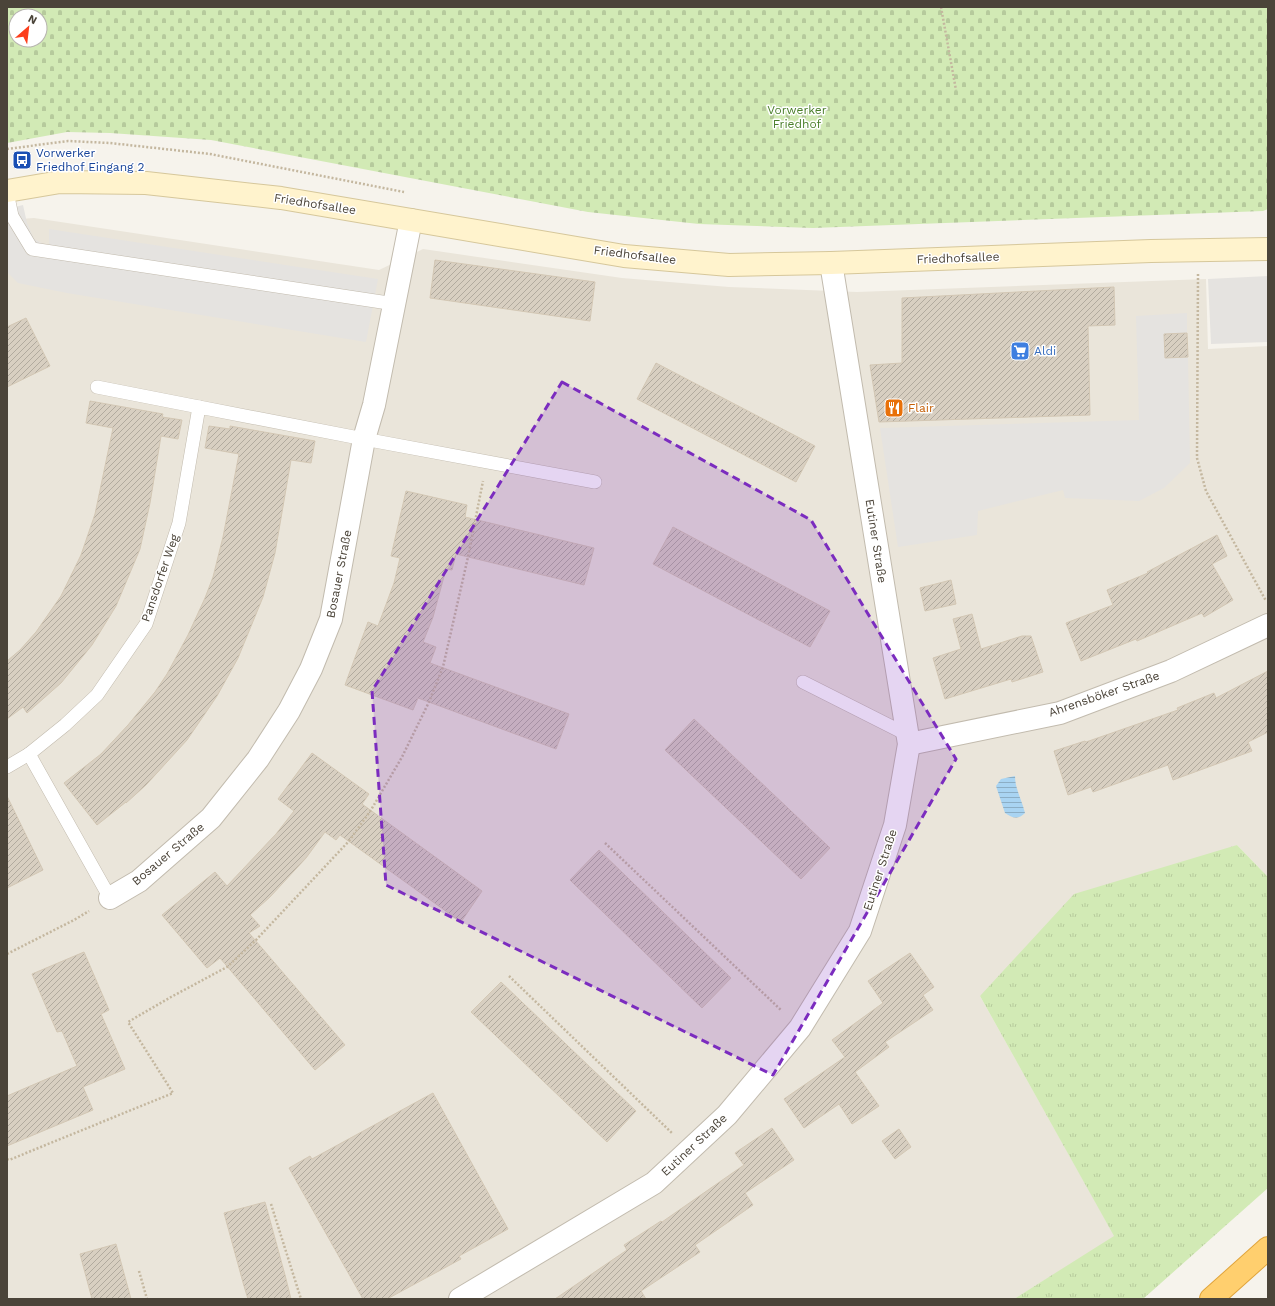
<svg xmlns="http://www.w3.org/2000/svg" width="1275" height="1306" viewBox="0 0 1275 1306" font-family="'Work Sans',sans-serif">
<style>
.residential{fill:#eae5da}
.grass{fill:url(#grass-tufts)}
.cemetery{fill:url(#cemetery-stones);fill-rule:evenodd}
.parking{fill:#e5e3e0}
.water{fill:url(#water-rules)}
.building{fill:url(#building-hatch);stroke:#d3c7b4}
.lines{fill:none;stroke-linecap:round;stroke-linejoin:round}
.lane-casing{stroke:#c2bbae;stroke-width:14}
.street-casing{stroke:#c2bbae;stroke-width:24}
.secondary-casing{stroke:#d6c79b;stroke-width:24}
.highway-casing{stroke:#e0a43c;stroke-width:24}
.path{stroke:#c4b79f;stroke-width:2.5;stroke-dasharray:2 2;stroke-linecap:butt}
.lane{stroke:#fff;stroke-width:13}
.street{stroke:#fff;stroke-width:22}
.secondary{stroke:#fff3cd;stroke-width:22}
.highway{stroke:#ffcf6e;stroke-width:22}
.marked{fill:#7b2cbf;fill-opacity:0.2;stroke:#7b2cbf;stroke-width:3;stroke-dasharray:8 5;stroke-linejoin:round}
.labels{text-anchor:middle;stroke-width:3;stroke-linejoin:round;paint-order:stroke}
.park-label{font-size:12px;fill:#4a7f2a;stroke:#fff}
.transit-label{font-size:12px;fill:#164399;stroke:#fff;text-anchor:start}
.street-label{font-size:12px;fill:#4b4439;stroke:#fff}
.shop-label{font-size:12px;fill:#366cbe;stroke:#fff;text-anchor:start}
.food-label{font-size:12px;fill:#c56008;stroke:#fff;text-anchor:start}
</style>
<defs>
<pattern id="grass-tufts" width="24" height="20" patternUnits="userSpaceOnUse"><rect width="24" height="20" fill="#d2eab5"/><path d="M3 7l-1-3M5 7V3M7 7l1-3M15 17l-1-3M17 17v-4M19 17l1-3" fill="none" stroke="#b6ca9c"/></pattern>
<pattern id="cemetery-stones" width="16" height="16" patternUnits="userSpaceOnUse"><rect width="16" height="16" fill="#d2eab5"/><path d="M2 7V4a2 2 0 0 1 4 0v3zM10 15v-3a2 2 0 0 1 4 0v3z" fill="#b6ca9c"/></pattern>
<pattern id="water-rules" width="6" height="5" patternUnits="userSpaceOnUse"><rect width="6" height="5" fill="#a9d4f2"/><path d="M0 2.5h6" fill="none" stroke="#8caec5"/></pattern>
<pattern id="building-hatch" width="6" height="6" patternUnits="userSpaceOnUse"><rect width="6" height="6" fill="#d8cfc1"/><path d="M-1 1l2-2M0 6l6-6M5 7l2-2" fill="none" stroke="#b1aa9e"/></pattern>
</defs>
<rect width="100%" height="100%" fill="#f6f3ec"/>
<!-- residential -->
<polygon class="residential" points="34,218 379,270 423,249 622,278 729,287 857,292 1206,279 1208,349 1268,346 1268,877 1237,845 980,996 1115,1237 1014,1299 7,1299 7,220"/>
<!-- grass -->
<polygon class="grass" points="1237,845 1268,877 1268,1188 1143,1299 1014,1299 1114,1236 980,996 1074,894"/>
<!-- cemetery -->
<path class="cemetery" d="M7 7H1268V209L1263 211 813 228 699 224 588 212 211 140 110 133 67 132 7 143ZM16 16H40V40H16Z"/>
<!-- parking -->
<g class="parking">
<polygon points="23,205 27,223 34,239 49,247 49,229 378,279 366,342 67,293 18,283 7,272 7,209"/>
<polygon points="1268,276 1268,342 1211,344 1208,279"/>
<polygon points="1187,313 1187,333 1164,334 1165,358 1188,357 1190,463 1164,488 1139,501 1065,498 1063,490 978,511 977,535 898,547 880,428 1139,420 1136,316"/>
</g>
<!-- water -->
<path class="water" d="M1015 776C1015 789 1022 800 1025 813 1018 820 1012 818 1005 813L996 786 1001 779Z"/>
<!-- building -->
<g class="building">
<polygon points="435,260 595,282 590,321 430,298"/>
<polygon points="1114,287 1115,325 1088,326 1090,415 879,422 870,365 902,363 902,298"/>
<polygon points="26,318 50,366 7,387 7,327"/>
<polygon points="1187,333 1188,357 1165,358 1164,334"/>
<polygon points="656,363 815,446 796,482 637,399"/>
<polygon points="90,401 163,414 162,417 182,420 178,439 161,436 150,503 140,549 116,606 92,645 61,683 27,713 23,707 7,719 7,661 20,650 36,632 61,596 81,555 95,514 113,428 86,423"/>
<polygon points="209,426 230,429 230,426 315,441 311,463 291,460 275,553 263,597 238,658 217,696 187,740 146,785 126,803 126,802 97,825 64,783 101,754 128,725 155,692 167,674 188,635 205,598 213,577 223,537 239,454 205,448"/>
<polygon points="406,491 467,505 465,517 594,548 584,585 456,554 452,570 446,569 433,617 423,642 436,647 430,663 569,714 556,749 418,698 413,710 345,685 368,622 378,626 394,583 400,558 391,556"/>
<polygon points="673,527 830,611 810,647 653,564"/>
<polygon points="1217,535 1227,556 1212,564 1233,600 1204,617 1202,613 1137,641 1136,639 1081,661 1066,623 1113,605 1107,590 1148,573 1147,572"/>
<polygon points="951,580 956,604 925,611 920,588"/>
<polygon points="972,614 981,649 1022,636 1031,636 1043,672 1012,682 1011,679 945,699 933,658 961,649 953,619"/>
<polygon points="1268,671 1268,732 1248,742 1252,751 1173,780 1168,765 1093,792 1091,787 1068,795 1054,751 1085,741 1086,742 1178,710 1177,708 1214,693 1216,698"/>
<polygon points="694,719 830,848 801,879 665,750"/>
<polygon points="312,753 369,794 362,804 482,891 461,922 340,835 336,840 325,832 306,858 270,897 250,915 260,926 249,933 345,1045 315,1070 220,958 207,968 162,915 215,872 227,886 276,834 294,811 278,799"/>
<polygon points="7,796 43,870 7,888"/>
<polygon points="599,850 731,978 702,1008 570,880"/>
<polygon points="84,952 109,1010 101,1014 125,1069 83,1087 93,1110 7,1146 7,1096 77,1066 62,1031 57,1032 32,974"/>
<polygon points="910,953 934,987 923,995 933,1010 885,1042 889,1047 855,1072 879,1106 852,1124 839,1104 804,1128 784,1099 845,1057 832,1040 883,1003 868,981"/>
<polygon points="501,982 636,1111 607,1142 471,1012"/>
<polygon points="433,1093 508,1229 459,1256 461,1259 387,1299 363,1299 289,1168 310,1156 312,1159"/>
<polygon points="772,1128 794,1160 745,1193 753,1205 695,1245 700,1252 641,1291 646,1299 555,1299 627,1250 624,1245 661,1221 662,1222 744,1165 735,1153"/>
<polygon points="899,1129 911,1147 895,1159 882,1141"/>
<polygon points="265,1202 285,1275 291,1299 248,1299 244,1286 224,1213"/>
<polygon points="116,1244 131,1299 92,1299 80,1254"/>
</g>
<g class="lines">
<!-- lane casing -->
<g class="lane-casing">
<g id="lane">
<polyline points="7,192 12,216 32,249 395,304"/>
<polyline points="97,387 199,407"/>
<polyline points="803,682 908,735"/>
<polyline points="7,767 29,754"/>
<polyline points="110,898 29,754 65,725 97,695 146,624 179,523 199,407 364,439 595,482"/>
</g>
</g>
<!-- street casing -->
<g class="street-casing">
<g id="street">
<polyline points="909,744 1060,713 1171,671 1268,625"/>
<polyline points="110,898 139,881 211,818 258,759 289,711 311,669 331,619 364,439 374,405 411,220"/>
<polyline points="460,1299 654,1183 727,1115 800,1028 860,931 895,825 909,744 831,263"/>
</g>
</g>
<!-- secondary casing -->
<g class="secondary-casing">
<polyline id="secondary" points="7,191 60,182 146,183 281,198 624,256 729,265 831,263 1151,251 1268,249"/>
</g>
<!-- highway casing -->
<g class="highway-casing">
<polyline id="highway" points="1211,1299 1268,1248"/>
</g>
<!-- path -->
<g class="path">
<polyline points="941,7 956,90"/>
<polyline points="7,149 68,141 110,143 210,154 404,192"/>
<polyline points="1198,274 1197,458 1206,491 1266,601"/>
<polyline points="605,843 782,1011"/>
<polyline points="7,954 74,920 89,911"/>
<polyline points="509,976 673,1134"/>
<polyline points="7,1159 9,1160 173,1093 128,1022 171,997 227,967 256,940 349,841 371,810 402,757 429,702 443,667 468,557 483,481"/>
<polyline points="271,1204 301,1299"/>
<polyline points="139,1271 147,1299"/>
</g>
<!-- lane -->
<use href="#lane" class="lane"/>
<!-- street -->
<use href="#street" class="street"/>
<!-- secondary -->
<use href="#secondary" class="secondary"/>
<!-- highway -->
<use href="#highway" class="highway"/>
</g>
<!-- marked area -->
<path class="marked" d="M562 382 811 520 956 759 773 1075 386 885 372 691Z"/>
<!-- icons -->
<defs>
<g id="bus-square" transform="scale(1)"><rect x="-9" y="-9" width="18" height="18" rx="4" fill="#1a4fb4" stroke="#fff"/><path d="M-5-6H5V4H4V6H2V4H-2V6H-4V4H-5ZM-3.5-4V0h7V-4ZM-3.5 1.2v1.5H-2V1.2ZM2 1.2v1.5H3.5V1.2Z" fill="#fff"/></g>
<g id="supermarket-square" transform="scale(1)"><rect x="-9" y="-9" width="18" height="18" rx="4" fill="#3f7fe0" stroke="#fff"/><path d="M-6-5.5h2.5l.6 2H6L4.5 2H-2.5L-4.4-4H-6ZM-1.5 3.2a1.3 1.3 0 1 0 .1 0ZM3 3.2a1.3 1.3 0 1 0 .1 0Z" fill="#fff"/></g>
<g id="restaurant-square" transform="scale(1)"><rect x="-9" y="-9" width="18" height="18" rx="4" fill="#e8710a" stroke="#fff"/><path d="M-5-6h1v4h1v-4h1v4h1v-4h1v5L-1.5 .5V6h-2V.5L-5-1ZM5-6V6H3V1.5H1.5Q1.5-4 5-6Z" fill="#fff"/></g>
</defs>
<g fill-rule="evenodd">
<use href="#bus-square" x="22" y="160"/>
<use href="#supermarket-square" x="1020" y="351"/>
<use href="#restaurant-square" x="894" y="408"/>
</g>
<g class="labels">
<!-- park labels -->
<g class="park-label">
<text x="797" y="114">Vorwerker<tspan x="797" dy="14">Friedhof</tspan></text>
</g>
<!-- transit labels -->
<g class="transit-label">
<text x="36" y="157">Vorwerker<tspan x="36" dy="14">Friedhof Eingang 2</tspan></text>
</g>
<!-- street labels -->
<g class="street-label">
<text transform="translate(315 204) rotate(9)" y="4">Friedhofsallee</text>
<text transform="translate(635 255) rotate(7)" y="4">Friedhofsallee</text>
<text transform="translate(958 258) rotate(-2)" y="4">Friedhofsallee</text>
<text transform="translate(876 541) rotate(81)" y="4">Eutiner Straße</text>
<text transform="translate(339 574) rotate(-79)" y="4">Bosauer Straße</text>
<text transform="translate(160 578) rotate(-71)" y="4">Pansdorfer Weg</text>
<text transform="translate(1104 694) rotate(-19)" y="4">Ahrensböker Straße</text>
<text transform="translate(168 854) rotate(-40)" y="4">Bosauer Straße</text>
<text transform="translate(880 870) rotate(-72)" y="4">Eutiner Straße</text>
<text transform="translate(694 1145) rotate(-43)" y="4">Eutiner Straße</text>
</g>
<!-- shop labels -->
<g class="shop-label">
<text x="1034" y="355">Aldi</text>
</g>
<!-- food labels -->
<g class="food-label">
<text x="908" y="412">Flair</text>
</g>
</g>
<!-- border -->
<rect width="1275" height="1306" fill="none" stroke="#4b4439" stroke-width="16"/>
<!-- north arrow -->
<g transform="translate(28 28) rotate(28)"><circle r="19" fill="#ffffff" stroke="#b7b4b0"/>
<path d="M0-3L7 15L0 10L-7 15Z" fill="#fc3f1d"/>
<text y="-6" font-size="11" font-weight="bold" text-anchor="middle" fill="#4b4439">N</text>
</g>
</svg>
